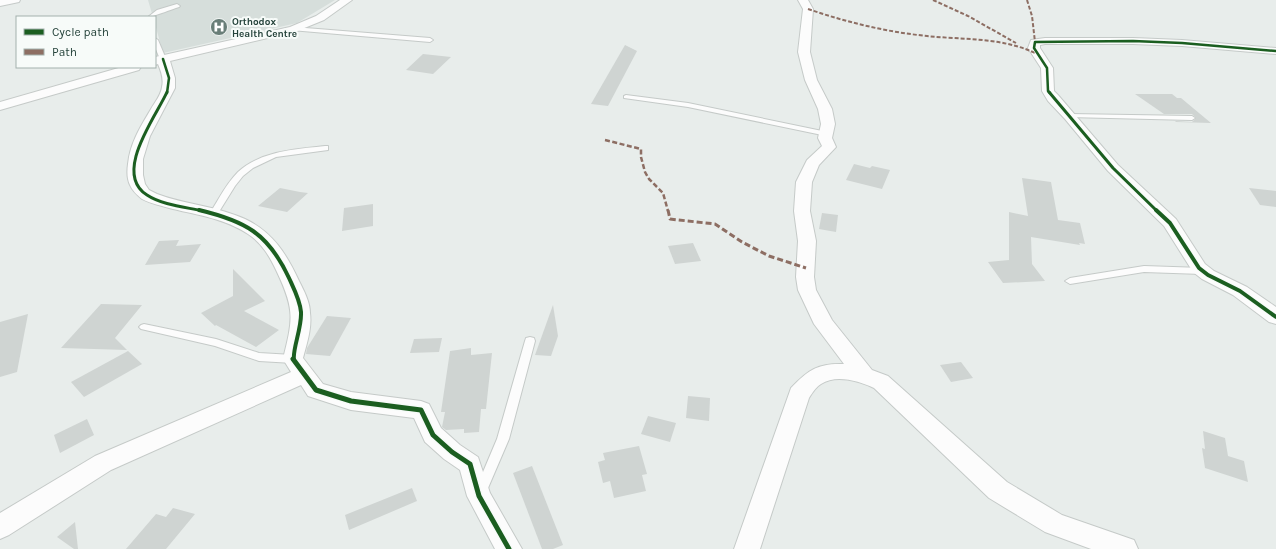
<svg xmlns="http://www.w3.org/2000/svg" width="1276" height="549" viewBox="0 0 1276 549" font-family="Karla,sans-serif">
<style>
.built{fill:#d6dedb}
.building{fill:#cfd4d2}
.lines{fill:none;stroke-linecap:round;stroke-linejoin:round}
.lane-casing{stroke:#c5cac8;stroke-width:2}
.street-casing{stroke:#c5cac8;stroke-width:2}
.lane{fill:#fcfcfc;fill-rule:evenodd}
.street{fill:#fcfcfc;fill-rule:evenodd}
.quiet-far2{stroke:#8d6e63;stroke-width:2;stroke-dasharray:4 2;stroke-linecap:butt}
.quiet-far1{stroke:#8d6e63;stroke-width:2.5;stroke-dasharray:5 2.5;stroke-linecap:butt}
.quiet{stroke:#8d6e63;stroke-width:3;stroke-dasharray:6 3;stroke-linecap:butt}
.cycleway-far3-casing{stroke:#f7fbf9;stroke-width:4}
.cycleway-far2-casing{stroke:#f7fbf9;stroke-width:5}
.cycleway-far1-casing{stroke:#f7fbf9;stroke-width:6}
.cycleway-casing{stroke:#f7fbf9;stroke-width:8}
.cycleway-far3{stroke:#1b5e20;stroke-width:2.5}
.cycleway-far2{stroke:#1b5e20;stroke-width:3}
.cycleway-far1{stroke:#1b5e20;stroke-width:4}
.cycleway{stroke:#1b5e20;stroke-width:5}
.labels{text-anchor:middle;stroke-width:4;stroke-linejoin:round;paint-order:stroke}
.far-poi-label{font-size:10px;font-weight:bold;fill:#24423a;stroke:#f7fbf9;text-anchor:start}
</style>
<rect width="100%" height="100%" fill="#e8edeb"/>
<!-- built -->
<polygon class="built" points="148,0 335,0 297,23 163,53 155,24 155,17 153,17"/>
<!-- building -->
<g class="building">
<polygon points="625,45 637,51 608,106 591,104"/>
<polygon points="423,54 451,57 433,74 406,70"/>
<polygon points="1135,94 1172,94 1177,98 1181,98 1211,123 1176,122 1175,121 1192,122 1196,118 1192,114 1164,114"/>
<polygon points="854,164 870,168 872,166 890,170 882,189 846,180"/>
<polygon points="1022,178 1051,182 1058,220 1080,223 1085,244 1079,243 1080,245 1031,237 1032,264 1045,281 1003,283 988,262 1009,260 1009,212 1028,216"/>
<polygon points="280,188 300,192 308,193 287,212 258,206"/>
<polygon points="1249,188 1276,191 1276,207 1260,205"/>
<polygon points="373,204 373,226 342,231 344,208"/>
<polygon points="822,213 838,215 836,232 819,229"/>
<polygon points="179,240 176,246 201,244 190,262 145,265 159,241"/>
<polygon points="693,243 701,261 675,264 668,246"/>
<polygon points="233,269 265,301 244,311 279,330 256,347 216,325 215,326 201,313 233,296"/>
<polygon points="101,304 142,305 115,338 127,350 61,348"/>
<polygon points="553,305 558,336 551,356 535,355"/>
<polygon points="28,314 17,372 0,377 0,322"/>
<polygon points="327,316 351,318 330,356 306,354 307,348"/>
<polygon points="442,338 439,352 410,353 414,339"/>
<polygon points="471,348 471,355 492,353 486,409 481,409 479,432 464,433 464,429 446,430 442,427 445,412 441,412 450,351"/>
<polygon points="128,351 142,364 84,397 71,382"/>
<polygon points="961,362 973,378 951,382 940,365"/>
<polygon points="688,396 710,398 709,421 686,418"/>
<polygon points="648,416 676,423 670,442 641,434"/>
<polygon points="87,419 94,435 60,453 54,435"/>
<polygon points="1203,431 1225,438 1228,456 1244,461 1248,482 1205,468 1202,448 1205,449"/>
<polygon points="639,446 647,474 642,475 646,491 614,498 610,481 603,483 598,462 605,460 603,453"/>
<polygon points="532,466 563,545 553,549 542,549 513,473"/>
<polygon points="412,488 417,501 349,530 345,515"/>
<polygon points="173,508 195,514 166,549 126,549 156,514 166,517"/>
<polygon points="75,522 78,549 74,549 57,537"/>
</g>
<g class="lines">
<!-- lane casing -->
<g class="lane-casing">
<g id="lane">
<path d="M177 4 180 6 179 7C172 9 153 17 148 17L157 10Z"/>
<polygon points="293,27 430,38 433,40 430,42 291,30 291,28"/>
<polygon points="155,38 158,40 166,59 165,60 160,59 155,47"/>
<polygon points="626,95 688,103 827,132 830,134 827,136 688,107 624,98 624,96"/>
<polygon points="1070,114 1192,116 1195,118 1192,120 1068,117 1067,116"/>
<path d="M325 146H328V150L276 157 253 168 243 176 235 186 217 215H211L210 213C219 199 226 184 238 172 261 151 296 149 325 146Z"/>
<polygon points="1144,266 1202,268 1206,271 1202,274 1144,272 1070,284 1065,281 1070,278"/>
<polygon points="144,324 216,339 259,353 293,355 297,356 298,359 297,362 293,363 259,361 215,346 141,329 139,327 141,325"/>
<polygon points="530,337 534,338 535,341 509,439 485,495 481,496 477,495 475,491 497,439 525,341 526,338"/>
</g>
</g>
<!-- street casing -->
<g class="street-casing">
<g id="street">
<polygon points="0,0 20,0 19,2 0,6"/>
<path d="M340 0H352L324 20 297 31 170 61 175 78V88L150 136 143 159V175L145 184 149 190 157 194C186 205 217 206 245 219 273 232 287 255 299 281 304 291 310 302 310 313 312 328 307 343 303 358L323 384 351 392 421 401 429 404 441 428 460 445 478 457 490 493 522 549H495L467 496 460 470 444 459 425 442 414 418 351 410 308 396 301 385 111 470 9 535 0 539V513L95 456 291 372 283 359C293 319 295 310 277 272 270 257 262 243 248 234 226 219 198 215 173 209 163 206 151 204 142 199 137 195 132 190 130 185 127 179 127 171 128 164 130 143 141 126 151 109 155 102 161 95 162 87 164 79 161 71 158 64L155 65V57L290 27 316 16Z"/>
<path d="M798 0H808L813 9 810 52 817 80 832 109 835 124 832 138 836 147 819 165 812 182 810 211 816 241 814 277 816 290 832 320 872 370 888 376 1007 482 1062 515 1134 540 1138 549H1091L1045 532 989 498 874 388C859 381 836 374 821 384 816 387 812 393 809 398L760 549H734L791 388C808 370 818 363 844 364L814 324 798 290 796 277 798 241 794 211 796 182 807 160 822 146 818 138 821 124 818 109 805 80 798 52 803 9Z"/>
<polygon points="1045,38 1133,38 1182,40 1276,48 1276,54 1182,46 1133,44 1045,44 1040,45 1040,48 1053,68 1054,91 1058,95 1118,165 1176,219 1205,264 1214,271 1247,287 1276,307 1276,324 1269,322 1233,295 1202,279 1193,272 1164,226 1108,171 1065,119 1048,101 1042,91 1041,68 1028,48 1031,40"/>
<polygon points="122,67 141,67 139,70 0,110 0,102"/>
</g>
</g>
<!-- lane -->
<use href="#lane" class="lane"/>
<!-- street -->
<use href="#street" class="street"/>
<!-- quiet-far2 -->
<g class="quiet-far2">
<polyline points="933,0 968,16 1016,43"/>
<polyline points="1027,0 1032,16 1035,42"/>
<path d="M808 9C846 22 886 32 927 36 963 40 1003 37 1037 54"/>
</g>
<!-- quiet-far1 -->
<polyline class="quiet-far1" points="605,140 641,149 641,157 645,172 649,179 663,193 668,211"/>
<!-- quiet -->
<polyline class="quiet" points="668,210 670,219 715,224 742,242 769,256 806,268"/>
<!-- cycleway-far3 casing -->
<g class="cycleway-far3-casing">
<g id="cycleway-far3">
<polyline points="163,59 169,78 167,93"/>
<polyline points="1050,93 1048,91 1047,68 1034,48 1035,42 1133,41 1182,43 1276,51"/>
</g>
</g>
<!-- cycleway-far2 casing -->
<g class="cycleway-far2-casing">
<g id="cycleway-far2">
<path d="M167 92C157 115 112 173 147 195 162 205 185 207 203 211"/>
<polyline points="1049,92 1113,168 1157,211"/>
</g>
</g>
<!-- cycleway-far1 casing -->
<g class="cycleway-far1-casing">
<g id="cycleway-far1">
<path d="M199 210C245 221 268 233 289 278 294 289 300 300 301 312 302 328 292 350 294 360"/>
<polyline points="1156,210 1170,223 1199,268 1208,275 1240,291 1276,317"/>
</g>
</g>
<!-- cycleway casing -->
<g class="cycleway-casing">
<polyline id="cycleway" points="293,359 316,390 351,401 421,410 433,435 452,452 470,464 479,496 509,549"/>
</g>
<!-- cycleway-far3 -->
<use href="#cycleway-far3" class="cycleway-far3"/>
<!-- cycleway-far2 -->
<use href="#cycleway-far2" class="cycleway-far2"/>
<!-- cycleway-far1 -->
<use href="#cycleway-far1" class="cycleway-far1"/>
<!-- cycleway -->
<use href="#cycleway" class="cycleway"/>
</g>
<!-- icons -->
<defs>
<g id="hospital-disc" transform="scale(0.9)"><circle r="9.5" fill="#697e78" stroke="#f7fbf9"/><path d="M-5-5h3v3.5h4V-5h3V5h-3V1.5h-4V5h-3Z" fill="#fff"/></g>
</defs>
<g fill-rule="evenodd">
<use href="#hospital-disc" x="219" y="27"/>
</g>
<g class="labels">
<!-- far-poi labels -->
<g class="far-poi-label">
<text x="232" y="25">Orthodox<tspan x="232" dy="12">Health Centre</tspan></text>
</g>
</g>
<!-- legend -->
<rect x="16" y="16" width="140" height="52" fill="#f7fbf9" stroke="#a3b1ad"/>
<rect x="24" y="29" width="20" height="6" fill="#1b5e20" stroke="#a3b1ad"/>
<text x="52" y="36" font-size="12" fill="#24423a">Cycle path</text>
<rect x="24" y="49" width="20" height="6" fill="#8d6e63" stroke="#a3b1ad"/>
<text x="52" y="56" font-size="12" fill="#24423a">Path</text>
</svg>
